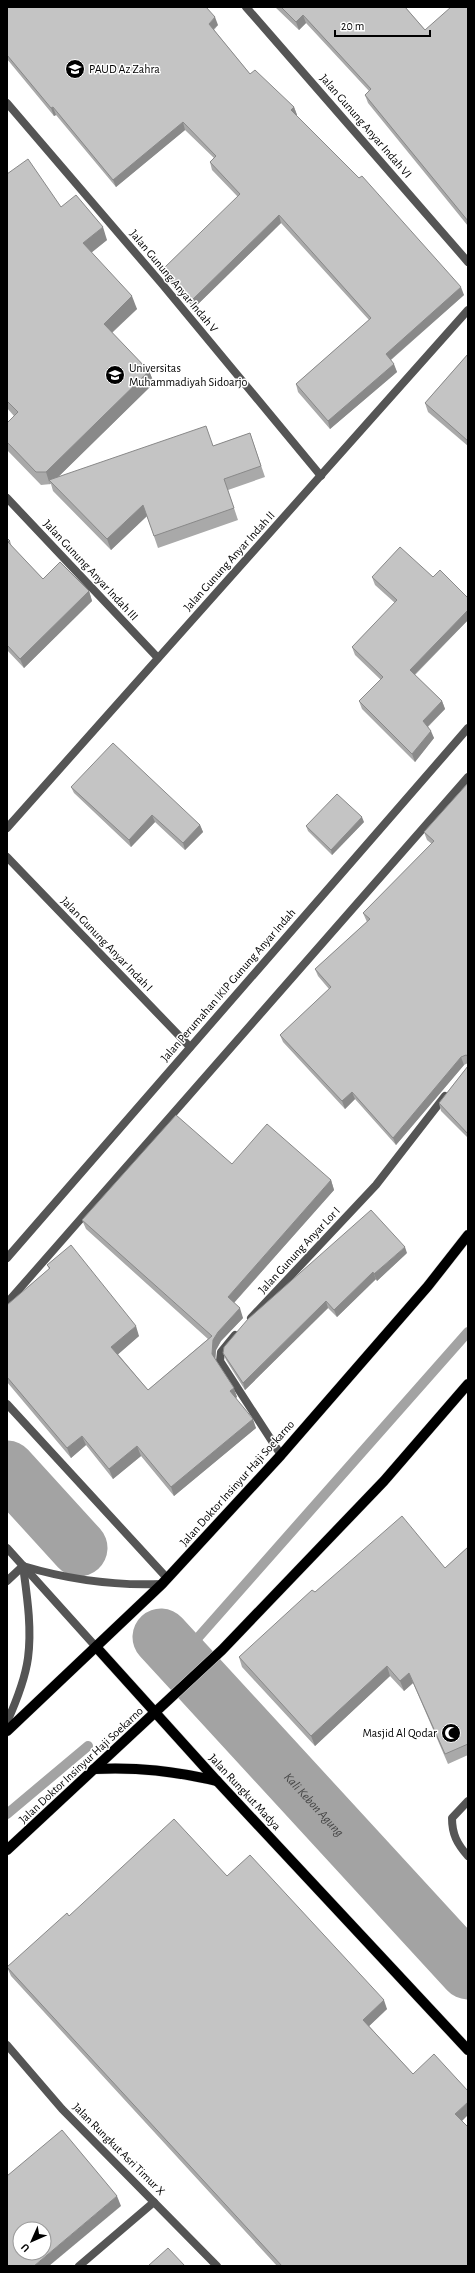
<svg xmlns="http://www.w3.org/2000/svg" width="475" height="2273" viewBox="0 0 475 2273" font-family="'Alegreya Sans',sans-serif">
<style>
.lines{fill:none;stroke-linecap:round;stroke-linejoin:round}
.stream{stroke:#a3a3a3;stroke-width:10}
.river{stroke:#a3a3a3;stroke-width:57}
.primary-casing{stroke:#dbdbdb;stroke-width:11}
.minor{stroke:#555;stroke-width:8}
.tertiary{stroke:#555;stroke-width:8}
.primary{stroke:#000;stroke-width:10}
.wall{fill:#a9a9a9}
.shaded-wall{fill:#898989}
.building{fill:#c4c4c4;stroke:#898989;fill-rule:evenodd}
.labels{text-anchor:middle;stroke-width:3;stroke-linejoin:round;paint-order:stroke}
.poi-label{font-size:12px;fill:#000;stroke:#fff;text-anchor:start}
.street-label{font-size:12px;fill:#000;stroke:#fff}
.water-label{font-size:13px;font-style:italic;fill:#444;stroke:#fff}
</style>
<rect width="100%" height="100%" fill="#fff"/>
<g class="lines">
<!-- stream -->
<g class="stream">
<polyline points="180,1658 468,1332"/>
<polyline points="7,1814 88,1746"/>
</g>
<!-- river -->
<g class="river">
<polyline points="7,1469 79,1548"/>
<path id="s1" d="M161 1637 468 1971"/>
</g>
<!-- primary casing -->
<g class="primary-casing">
<g id="primary">
<polyline points="97,1648 217,1781 468,2050"/>
<polyline points="7,1731 162,1584 281,1455 428,1286 468,1235"/>
<path d="M94 1769C139 1767 173 1771 217 1781"/>
<polyline points="7,1850 222,1650 384,1481 468,1384"/>
</g>
</g>
<!-- minor -->
<g class="minor">
<polyline points="246,7 468,262"/>
<polyline points="7,103 162,284 321,476"/>
<polyline points="7,498 158,658"/>
<polyline points="7,828 468,310"/>
<polyline points="7,857 190,1047"/>
<polyline points="7,1258 468,728"/>
<polyline points="7,1303 468,777"/>
<polyline points="251,1318 376,1185 445,1096"/>
<polyline points="235,1335 221,1352 220,1361 281,1455"/>
<polyline points="7,1404 167,1578"/>
<polyline points="7,1581 23,1566"/>
<path d="M468 1801 452 1818C452 1834 457 1844 468 1856"/>
<polyline points="7,2045 62,2109 217,2266"/>
<polyline points="79,2266 154,2202"/>
</g>
<!-- tertiary -->
<g class="tertiary">
<polyline points="7,1548 97,1648"/>
<path d="M23 1566C70 1580 114 1586 162 1584"/>
<path d="M7 1722C16 1702 25 1680 28 1658 32 1628 27 1596 23 1566"/>
</g>
<!-- primary -->
<use href="#primary" class="primary"/>
</g>
<!-- wall -->
<g class="wall">
<polygon points="7,7 218,25 214,30 250,74 294,107 297,115 296,116 464,295 391,360 397,372 330,429 298,392 296,384 369,320 281,223 194,308 165,278 162,270 238,197 212,170 210,162 214,158 185,130 116,187 56,115 54,116 7,59"/>
<polygon points="275,7 405,7 425,30 468,7 468,226 368,103 365,95 369,91 306,23 299,30"/>
<polygon points="7,174 61,207 107,240 91,253 137,309 112,333 149,371 154,383 58,477 213,446 250,433 265,477 228,490 238,520 158,548 147,516 111,550 53,491 51,484 41,485 7,450 7,423 14,416 7,408"/>
<polygon points="468,354 468,446 428,412 425,403"/>
<polygon points="7,538 10,541 12,547 43,579 89,591 92,601 24,668 7,650"/>
<polygon points="372,577 433,577 468,598 468,620 415,675 442,701 445,709 428,727 434,738 415,762 362,709 359,701 381,680 355,655 352,647 395,603 375,585"/>
<polygon points="468,783 468,1063 464,1065 396,1145 355,1099 345,1109 283,1042 280,1035 329,989 318,976 315,969 367,922 363,913 432,844 427,840 424,832"/>
<polygon points="71,787 200,825 203,832 185,850 155,822 131,847 74,793"/>
<polygon points="364,822 332,855 308,831 306,826"/>
<polygon points="468,1066 468,1138 441,1111 439,1103"/>
<polygon points="232,1164 331,1180 334,1190 234,1303 243,1318 221,1341 216,1350 215,1360 237,1397 236,1398 256,1428 174,1496 141,1456 113,1479 86,1445 71,1458 7,1382 7,1305 49,1269 47,1265 139,1336 118,1354 148,1390 208,1339 86,1229 82,1220"/>
<polygon points="407,1253 377,1281 376,1279 337,1317 328,1308 245,1390 226,1360 223,1353"/>
<polygon points="468,1547 468,1755 448,1764 413,1683 404,1691 390,1676 315,1746 242,1667 239,1657 315,1592 445,1568"/>
<polygon points="227,1876 387,2009 369,2026 413,2074 462,2121 468,2266 277,2266 11,1976 7,1967 69,1916"/>
</g>
<!-- shaded-wall -->
<g class="shaded-wall">
<polygon points="303,15 306,23 299,30 296,22"/>
<polygon points="215,17 218,25 211,31 209,24"/>
<polygon points="53,107 56,115 54,116 51,108"/>
<polygon points="294,107 297,115 294,118 291,110"/>
<polygon points="183,122 185,130 116,187 113,180"/>
<polygon points="279,215 281,223 194,308 192,300"/>
<polygon points="103,227 107,240 87,256 83,243"/>
<polygon points="461,287 464,295 388,362 386,354"/>
<polygon points="132,296 137,309 108,336 104,324"/>
<polygon points="394,364 397,372 330,429 328,421"/>
<polygon points="149,371 154,383 52,483 49,480 50,485 46,472"/>
<polygon points="143,505 147,516 111,550 107,539"/>
<polygon points="89,591 92,601 24,668 20,659"/>
<polygon points="468,610 468,620 412,677 410,670"/>
<polygon points="442,701 445,709 425,729 423,721"/>
<polygon points="431,731 434,738 415,762 412,754"/>
<polygon points="152,815 155,822 131,847 129,840"/>
<polygon points="362,817 364,822 332,855 331,850"/>
<polygon points="200,825 203,832 185,850 183,843"/>
<polygon points="461,1057 464,1065 396,1145 393,1138"/>
<polygon points="352,1092 355,1099 345,1109 342,1101"/>
<polygon points="331,1180 334,1190 231,1306 228,1297"/>
<polygon points="405,1247 407,1253 377,1281 374,1274"/>
<polygon points="373,1272 376,1279 337,1317 334,1310"/>
<polygon points="326,1301 328,1308 245,1390 243,1383"/>
<polygon points="240,1308 243,1318 221,1341 216,1350 215,1364 212,1354 213,1340 218,1332"/>
<polygon points="136,1326 139,1336 115,1357 111,1347"/>
<polygon points="234,1388 237,1397 233,1400 230,1391"/>
<polygon points="253,1419 256,1428 174,1496 171,1487"/>
<polygon points="82,1436 86,1445 71,1458 67,1448"/>
<polygon points="137,1446 141,1456 113,1479 109,1469"/>
<polygon points="387,1666 390,1676 315,1746 311,1736"/>
<polygon points="409,1673 413,1683 404,1691 400,1681"/>
<polygon points="384,2000 387,2009 366,2029 363,2020"/>
<polygon points="468,2102 468,2115 459,2124 455,2114"/>
<polygon points="117,2196 121,2206 49,2266 34,2266"/>
</g>
<!-- building -->
<g class="building">
<polygon points="7,7 206,7 215,17 209,24 250,74 255,70 294,107 291,110 359,178 362,176 461,287 386,354 394,364 328,421 296,384 371,318 279,215 192,300 162,270 240,194 210,162 216,156 183,122 113,180 53,107 51,108 7,55"/>
<polygon points="281,7 405,7 425,30 451,7 468,7 468,221 365,95 371,89 303,15 296,22"/>
<polygon points="28,159 61,207 76,195 103,227 83,243 132,296 104,324 149,371 46,472 36,472 7,442 7,423 18,412 7,401 7,174"/>
<polygon points="468,354 468,441 425,403"/>
<polygon points="206,426 213,446 250,433 261,466 224,479 234,508 154,536 143,505 107,539 49,480"/>
<polygon points="7,538 10,541 8,542 43,579 60,562 89,591 20,659 7,645"/>
<polygon points="400,547 433,577 440,570 468,598 468,610 410,670 442,701 423,721 431,731 412,754 359,701 383,677 352,647 397,600 372,577"/>
<polygon points="113,743 200,825 183,843 152,815 129,840 71,787"/>
<polygon points="468,783 468,1056 466,1055 461,1057 393,1138 352,1092 342,1101 280,1035 331,987 315,969 370,919 363,913 434,841 424,832"/>
<polygon points="337,794 362,817 331,850 306,826"/>
<polygon points="468,1066 468,1134 439,1103"/>
<polygon points="176,1115 232,1164 267,1124 331,1180 228,1297 240,1308 218,1332 213,1340 212,1354 234,1388 230,1391 253,1419 171,1487 137,1446 109,1469 82,1436 67,1448 7,1377 7,1305 50,1268 47,1265 71,1245 136,1326 111,1347 148,1390 212,1336 82,1220"/>
<polygon points="371,1210 405,1247 374,1274 373,1272 334,1310 326,1301 243,1383 223,1353 224,1347 248,1319"/>
<polygon points="402,1516 445,1568 468,1547 468,1744 445,1754 409,1673 400,1681 387,1666 311,1736 239,1657 312,1590 315,1592"/>
<polygon points="174,1819 227,1876 250,1855 384,2000 363,2020 413,2074 434,2054 468,2091 468,2102 455,2114 468,2127 468,2266 282,2266 7,1967 67,1913 69,1916"/>
<path d="M62 2130 117 2196 34 2266H7V2176ZM20 2229H44V2253H20Z"/>
<polygon points="168,2248 185,2266 148,2266"/>
</g>
<!-- icons -->
<defs>
<g id="school-disc" transform="scale(1)"><circle r="9.5" fill="#000" stroke="#fff"/><path d="M0-5L7-2L0 1L-7-2ZM-4 1L0 2.5L4 1V4Q0 6-4 4Z" fill="#fff"/></g>
<g id="university-disc" transform="scale(1)"><circle r="9.5" fill="#000" stroke="#fff"/><path d="M0-5L7-2L0 1L-7-2ZM-4 1L0 2.5L4 1V4Q0 6-4 4Z" fill="#fff"/></g>
<g id="mosque-disc" transform="scale(1)"><circle r="9.5" fill="#000" stroke="#fff"/><path d="M3.5-4.9A6 6 0 1 0 3.5 4.9A5 5 0 1 1 3.5-4.9Z" fill="#fff"/></g>
</defs>
<g fill-rule="evenodd">
<use href="#school-disc" x="75" y="69"/>
<use href="#university-disc" x="115" y="375"/>
<use href="#mosque-disc" x="451" y="1733"/>
</g>
<g class="labels">
<!-- poi labels -->
<g class="poi-label">
<text x="89" y="73">PAUD Az Zahra</text>
<text x="129" y="372">Universitas<tspan x="129" dy="14">Muhammadiyah Sidoarjo</tspan></text>
<text x="437" y="1737" text-anchor="end">Masjid Al Qodar</text>
</g>
<!-- street labels -->
<g class="street-label">
<text transform="translate(366 126) rotate(49)" y="4">Jalan Gunung Anyar Indah VI</text>
<text transform="translate(174 281) rotate(50)" y="4">Jalan Gunung Anyar Indah V</text>
<text transform="translate(229 561) rotate(-48)" y="4">Jalan Gunung Anyar Indah II</text>
<text transform="translate(91 570) rotate(47)" y="4">Jalan Gunung Anyar Indah III</text>
<text transform="translate(107 944) rotate(46)" y="4">Jalan Gunung Anyar Indah I</text>
<text transform="translate(228 985) rotate(-49)" y="4">Jalan Perumahan IKIP Gunung Anyar Indah</text>
<text transform="translate(299 1250) rotate(-47)" y="4">Jalan Gunung Anyar Lor I</text>
<text transform="translate(237 1483) rotate(-48)" y="4">Jalan Doktor Insinyur Haji Soekarno</text>
<text transform="translate(81 1765) rotate(-43)" y="4">Jalan Doktor Insinyur Haji Soekarno</text>
<text transform="translate(245 1792) rotate(47)" y="4">Jalan Rungkut Madya</text>
<text transform="translate(119 2149) rotate(45)" y="4">Jalan Rungkut Asri Timur X</text>
</g>
<!-- water labels -->
<g class="water-label">
<text dy="5" stroke="none"><textPath href="#s1" startOffset="227">Kali Kebon Agung</textPath></text>
</g>
</g>
<!-- border -->
<rect width="475" height="2273" fill="none" stroke="#000000" stroke-width="16"/>
<!-- north arrow -->
<g transform="translate(32 2241) rotate(225)"><circle r="19" fill="#ffffff" stroke="#999999"/>
<path d="M0-3L7 15L0 10L-7 15Z" fill="#000000"/>
<text y="-6" font-size="11" font-weight="bold" text-anchor="middle" fill="#000000">U</text>
</g>
<!-- scale -->
<path d="M335 30v6h95v-6" fill="none" stroke="#000000" stroke-width="2"/>
<text x="341" y="30" font-size="12" fill="#000000" stroke="#ffffff" stroke-width="3" paint-order="stroke">20 m</text>
</svg>
